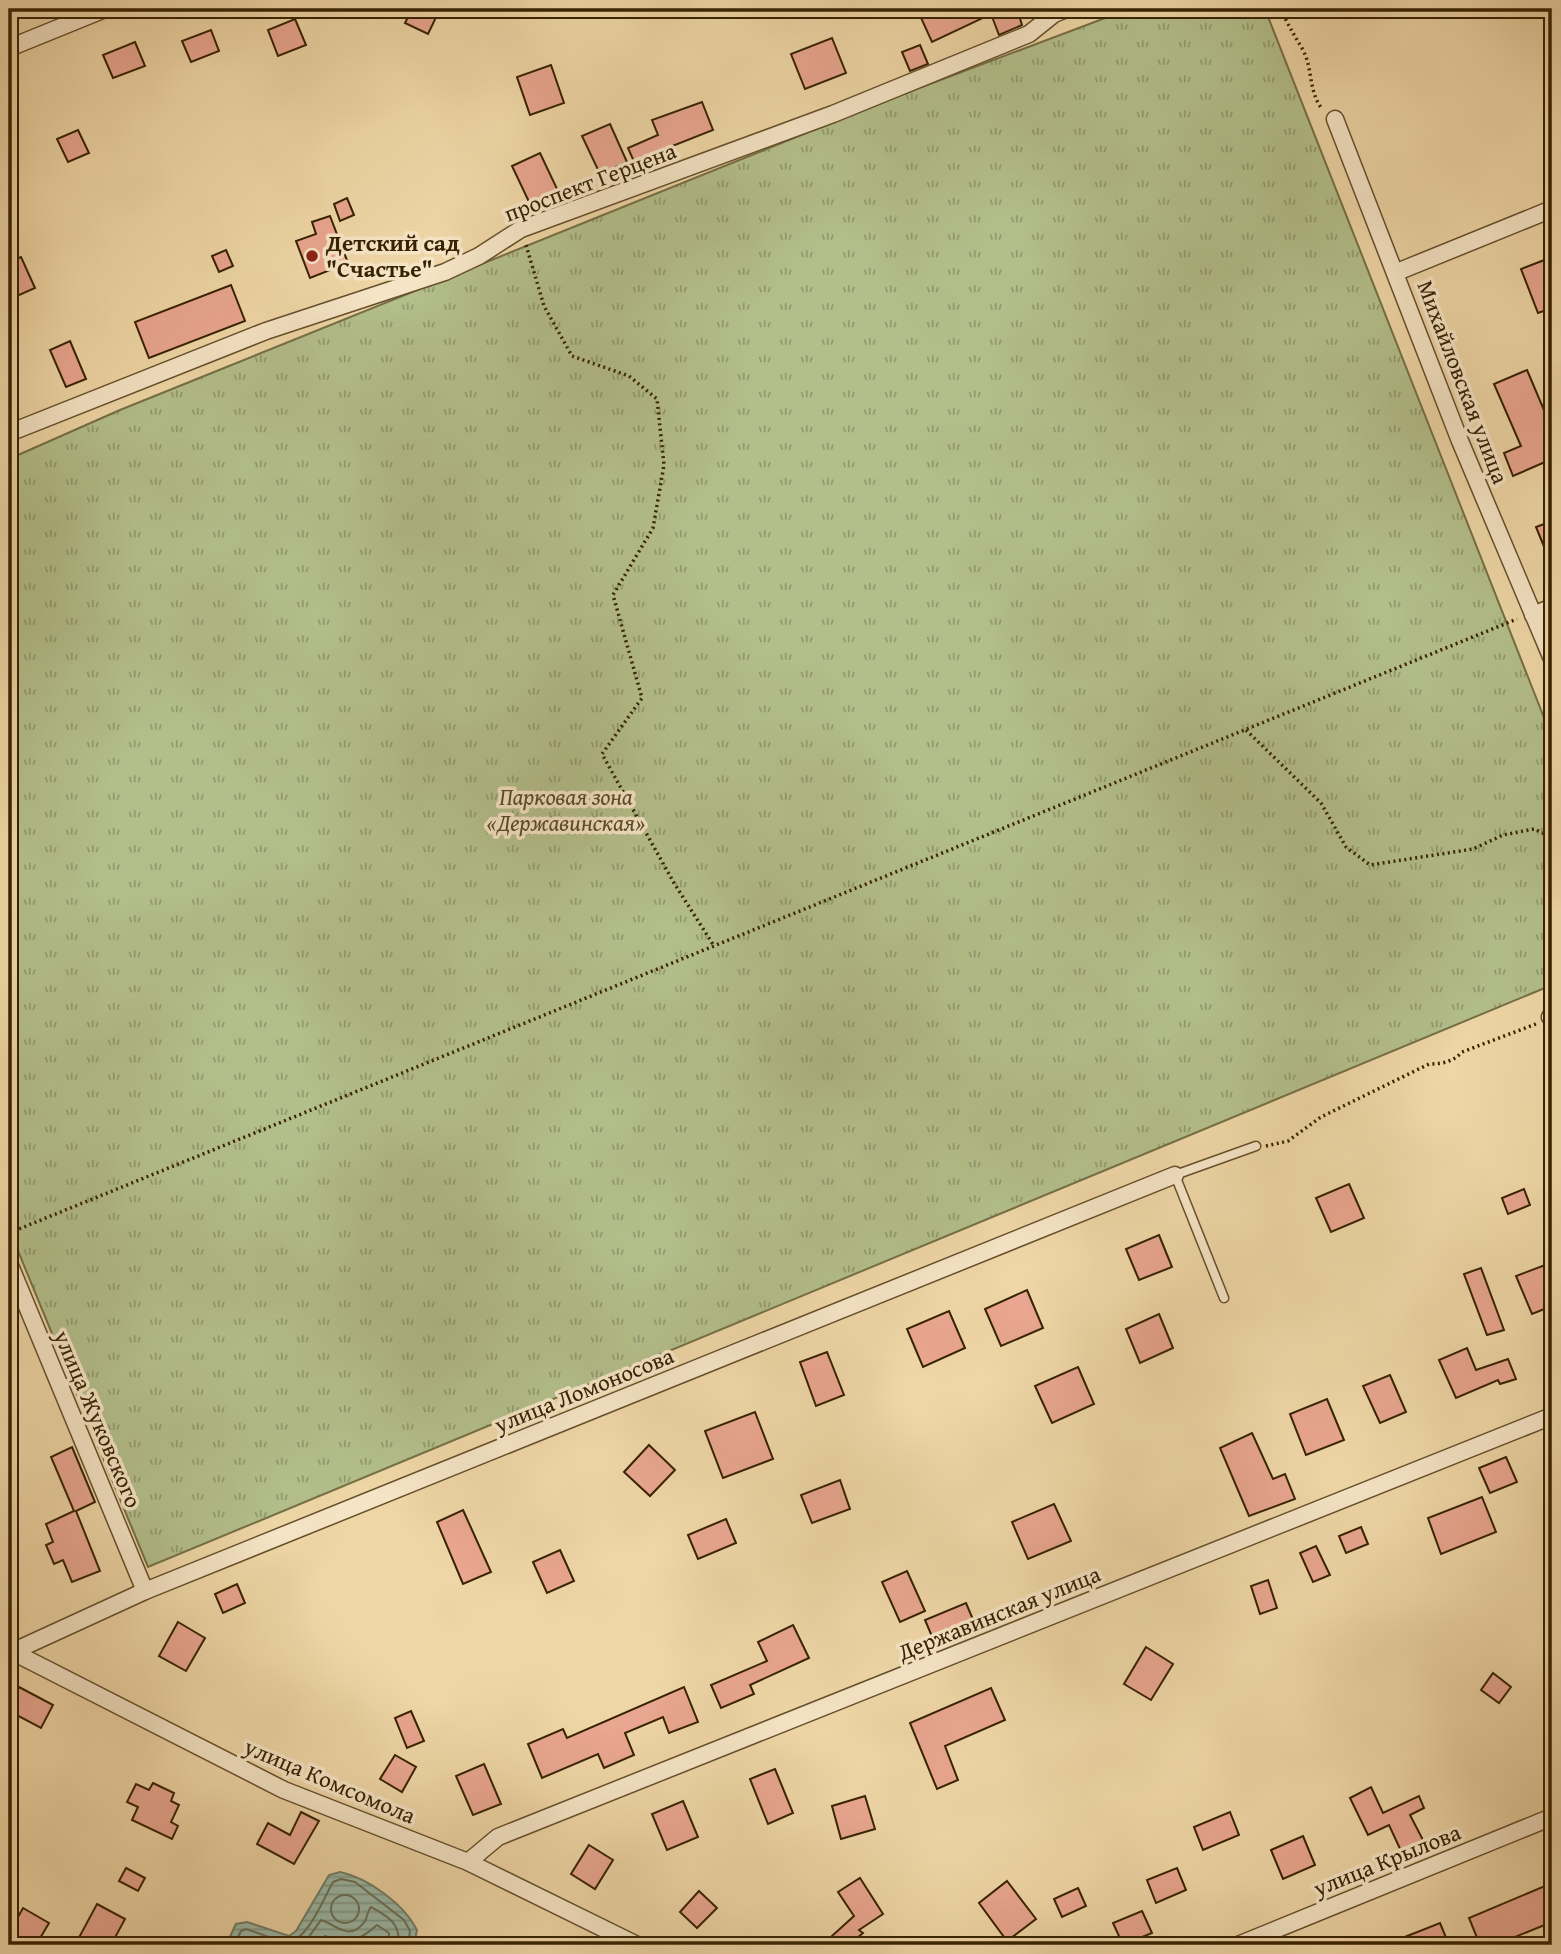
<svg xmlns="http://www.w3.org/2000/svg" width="1561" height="1954" viewBox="0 0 1561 1954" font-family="'Gentium Book Plus',serif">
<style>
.park{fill:url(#park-tufts);stroke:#757046;stroke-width:2}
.water{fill:url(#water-rules);stroke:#727d66;stroke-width:2}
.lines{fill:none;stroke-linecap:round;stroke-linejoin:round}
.shore{stroke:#686e55;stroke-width:2}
.building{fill:#e9a690;stroke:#372202;stroke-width:2}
.service-casing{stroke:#654f2b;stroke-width:11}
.minor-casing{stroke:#654f2b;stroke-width:19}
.path{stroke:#372202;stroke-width:3.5;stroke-dasharray:2 3.5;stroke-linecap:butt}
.service{stroke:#f5e4c5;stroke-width:8}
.minor{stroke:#f5e4c5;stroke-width:16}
.poi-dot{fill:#8f2418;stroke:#f5e4c5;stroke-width:2.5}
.labels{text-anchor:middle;stroke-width:7;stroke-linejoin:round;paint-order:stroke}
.street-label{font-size:23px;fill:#372202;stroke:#f5e4c5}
.poi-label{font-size:23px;font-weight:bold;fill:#372202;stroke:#f5e4c5;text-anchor:start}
.park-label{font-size:23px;font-style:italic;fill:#564924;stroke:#f5e4c5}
</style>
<defs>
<pattern id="park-tufts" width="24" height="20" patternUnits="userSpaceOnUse" patternTransform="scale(1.75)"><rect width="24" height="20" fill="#b3bf8b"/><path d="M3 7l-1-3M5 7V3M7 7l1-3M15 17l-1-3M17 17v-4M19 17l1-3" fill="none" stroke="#929b6f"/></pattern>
<pattern id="water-rules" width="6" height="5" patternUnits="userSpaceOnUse" patternTransform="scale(1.75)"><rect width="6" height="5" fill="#9ab9a8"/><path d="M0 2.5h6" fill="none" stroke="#7e9687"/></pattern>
</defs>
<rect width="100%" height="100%" fill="#efd6a6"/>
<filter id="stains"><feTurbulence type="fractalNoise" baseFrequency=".00286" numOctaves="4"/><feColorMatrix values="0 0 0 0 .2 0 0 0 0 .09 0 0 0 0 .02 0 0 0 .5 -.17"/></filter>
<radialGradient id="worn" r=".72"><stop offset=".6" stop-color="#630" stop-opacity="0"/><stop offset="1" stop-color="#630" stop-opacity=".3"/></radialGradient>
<!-- park -->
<polygon class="park" points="1129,9 1265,9 1552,738 1552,985 148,1567 9,1229 9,459 120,410 898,96"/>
<!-- water -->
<path class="water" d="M340 1872C368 1878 404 1904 417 1930L414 1945H226L236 1924 247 1922 289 1936 296 1931 329 1875Z"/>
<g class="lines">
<!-- shore -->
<g class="shore">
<circle cx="345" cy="1909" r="14"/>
<path d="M234 1945 241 1931 246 1929 286 1943C308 1941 323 1899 333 1882L341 1879 355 1882 404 1920 410 1931 408 1945"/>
<path d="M303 1945 321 1920C335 1924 350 1943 365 1921 368 1916 367 1911 371 1907 389 1917 400 1923 399 1945"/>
<path d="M318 1945 325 1936C348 1946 359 1941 377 1925L389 1933 388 1945"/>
</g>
</g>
<!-- building -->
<g class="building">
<polygon points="412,9 440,9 428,34 405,23"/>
<polygon points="917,9 1017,9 1022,25 999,35 991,14 932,42"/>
<polygon points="295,19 306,45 278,56 268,30"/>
<polygon points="211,30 219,51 191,62 182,41"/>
<polygon points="832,38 846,73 805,89 791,54"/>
<polygon points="135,42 145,66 113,78 103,55"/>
<polygon points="920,45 928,64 910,71 902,52"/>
<polygon points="551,65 564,103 530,115 517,77"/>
<polygon points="702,102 713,130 647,156 648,158 635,164 628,148 658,135 652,120"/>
<polygon points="610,124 627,162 600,174 582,136"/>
<polygon points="78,130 89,153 68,162 57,139"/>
<polygon points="540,153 558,191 530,204 512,166"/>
<polygon points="347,198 354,215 340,221 334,204"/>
<polygon points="330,216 348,263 310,278 296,241 316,234 312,222"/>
<polygon points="226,250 233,266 219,272 212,256"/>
<polygon points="21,257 35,288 17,296 9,277 9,262"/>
<polygon points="1552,257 1552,308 1538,313 1521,269"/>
<polygon points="231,285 245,321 149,358 135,322"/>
<polygon points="70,341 86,379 66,387 50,350"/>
<polygon points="1527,370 1552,429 1552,459 1513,476 1504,453 1521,446 1494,384"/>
<polygon points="1552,521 1552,566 1536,527"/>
<polygon points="1349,1184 1364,1218 1331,1232 1316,1198"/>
<polygon points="1524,1189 1530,1205 1508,1214 1502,1198"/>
<polygon points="1159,1235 1172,1267 1139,1280 1126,1249"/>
<polygon points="1545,1265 1552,1283 1552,1306 1532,1314 1516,1276"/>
<polygon points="1481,1268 1504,1330 1487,1335 1464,1274"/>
<polygon points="1027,1290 1043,1328 1001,1346 985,1309"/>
<polygon points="949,1311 965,1348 923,1367 907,1329"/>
<polygon points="1159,1314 1173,1348 1140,1363 1126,1329"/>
<polygon points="1467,1348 1476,1370 1508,1359 1516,1379 1500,1384 1498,1380 1456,1398 1439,1360"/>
<polygon points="827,1352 844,1395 816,1406 800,1362"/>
<polygon points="1078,1367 1094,1404 1052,1423 1035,1386"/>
<polygon points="1390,1375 1406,1412 1380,1423 1363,1386"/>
<polygon points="1327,1399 1344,1440 1306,1455 1290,1414"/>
<polygon points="755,1412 773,1459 723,1478 705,1431"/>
<polygon points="1252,1433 1273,1479 1285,1474 1295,1499 1249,1516 1220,1448"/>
<polygon points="649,1445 675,1470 650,1496 624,1472"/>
<polygon points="72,1447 95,1502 76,1511 100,1571 72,1582 63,1560 54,1564 46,1545 53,1542 46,1524 74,1511 51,1457"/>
<polygon points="1506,1457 1517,1482 1490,1493 1479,1468"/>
<polygon points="840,1480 850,1509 812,1523 801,1495"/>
<polygon points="1482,1497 1496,1532 1441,1554 1428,1518"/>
<polygon points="1054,1504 1071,1541 1028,1559 1012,1522"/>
<polygon points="463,1510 491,1572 463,1584 437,1522"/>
<polygon points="726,1519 736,1543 698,1559 688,1535"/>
<polygon points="1361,1527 1368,1544 1346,1553 1339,1536"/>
<polygon points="1316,1546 1330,1575 1313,1582 1300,1553"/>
<polygon points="560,1550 574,1581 547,1593 533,1562"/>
<polygon points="907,1571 925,1611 900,1622 882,1582"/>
<polygon points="1268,1580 1277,1608 1260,1614 1251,1586"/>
<polygon points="237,1584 245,1603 223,1613 215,1594"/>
<polygon points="966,1603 977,1629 936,1646 925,1620"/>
<polygon points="178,1622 205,1638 186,1671 159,1656"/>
<polygon points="793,1625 809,1658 750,1685 754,1694 721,1708 711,1685 767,1661 758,1642"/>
<polygon points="1146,1647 1173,1664 1151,1700 1124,1684"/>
<polygon points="1493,1673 1511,1687 1499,1703 1481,1690"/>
<polygon points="19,1687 53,1705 41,1728 9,1711"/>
<polygon points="684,1687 698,1722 669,1733 663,1717 625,1733 634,1755 604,1768 598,1754 542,1778 528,1744 563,1729 567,1738"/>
<polygon points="991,1688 1005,1720 945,1746 958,1780 937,1789 910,1723"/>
<polygon points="411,1711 424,1741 407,1748 395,1718"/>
<polygon points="395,1755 416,1767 402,1792 380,1779"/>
<polygon points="484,1764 501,1804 473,1815 456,1776"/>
<polygon points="775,1769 793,1813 768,1824 750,1779"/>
<polygon points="153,1783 174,1793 171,1801 179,1805 171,1822 178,1826 172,1839 132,1820 138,1807 127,1802 136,1784 149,1790"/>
<polygon points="1371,1787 1383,1813 1419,1796 1424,1808 1410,1815 1423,1840 1401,1851 1389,1825 1368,1835 1350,1798"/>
<polygon points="865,1796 875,1829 841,1839 832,1806"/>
<polygon points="683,1801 698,1837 667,1850 652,1814"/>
<polygon points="301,1812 319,1821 294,1864 257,1844 268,1823 290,1835"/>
<polygon points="1230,1812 1239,1835 1203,1850 1194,1827"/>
<polygon points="1303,1836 1315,1865 1283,1879 1271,1850"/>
<polygon points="589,1845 613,1860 595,1889 571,1874"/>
<polygon points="126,1868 145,1878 138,1891 119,1881"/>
<polygon points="1177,1868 1186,1890 1156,1903 1147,1880"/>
<polygon points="860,1878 883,1914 859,1930 863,1933 849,1945 822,1945 854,1916 838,1892"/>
<polygon points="1007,1881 1036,1919 1007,1941 979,1903"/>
<polygon points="1552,1883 1552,1922 1495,1945 1480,1945 1469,1918"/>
<polygon points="1078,1888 1086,1906 1062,1917 1054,1899"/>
<polygon points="699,1891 717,1908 697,1928 680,1912"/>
<polygon points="97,1904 125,1919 111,1945 75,1945"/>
<polygon points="23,1908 49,1923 36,1945 19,1945 9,1939 9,1933"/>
<polygon points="1142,1911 1152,1933 1123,1945 1113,1923"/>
<polygon points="1440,1923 1449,1945 1387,1945 1387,1944"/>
</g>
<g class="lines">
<!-- service casing -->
<g class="service-casing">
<polyline id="service" points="1224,1298 1175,1175 1256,1146"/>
</g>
<!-- minor casing -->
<g class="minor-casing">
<g id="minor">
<polyline points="9,48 105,9"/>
<polyline points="1335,119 1460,441 1552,659"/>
<polyline points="1397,272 1552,209"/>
<polyline points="9,433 266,331 445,272 479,256 521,229 833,114 1029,34 1054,14 1066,9"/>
<polyline points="1533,615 1552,607"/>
<polyline points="1550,1017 1552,1016"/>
<polyline points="9,1263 145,1591"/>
<polyline points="9,1650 284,1790 468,1862 637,1945"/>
<polyline points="12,1652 145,1591 1175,1175"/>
<polyline points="468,1862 498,1837 1552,1416"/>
<polyline points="1238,1945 1552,1817"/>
</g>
</g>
<!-- path -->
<g class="path">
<path d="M1281 9C1287 24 1295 36 1303 50 1313 69 1308 90 1322 109"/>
<polyline points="526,245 544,306 572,356 629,376 657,399 664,465 653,528 613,595 642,698 602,754 674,883 714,946"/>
<polyline points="1246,730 1321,803 1346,847 1370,865 1473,849 1503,835 1534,829 1552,837"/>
<path d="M1266 1146 1288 1141 1321 1117 1429 1064C1442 1064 1453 1062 1462 1052L1536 1024"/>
<polyline points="9,1233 1517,619"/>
</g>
<!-- service -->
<use href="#service" class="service"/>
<!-- minor -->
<use href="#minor" class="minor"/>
</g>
<!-- markers -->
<circle class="poi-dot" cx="312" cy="256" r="7"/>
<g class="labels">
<!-- street labels -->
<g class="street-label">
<text transform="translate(590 182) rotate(-21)" y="8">проспект Герцена</text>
<text transform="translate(1463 382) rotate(69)" y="8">Михайловская улица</text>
<text transform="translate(584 1390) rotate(-22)" y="8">улица Ломоносова</text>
<text transform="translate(98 1419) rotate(67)" y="8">улица Жуковского</text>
<text transform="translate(999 1613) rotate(-22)" y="8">Державинская улица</text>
<text transform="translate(330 1781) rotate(23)" y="8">улица Комсомола</text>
<text transform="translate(1387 1860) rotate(-22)" y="8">улица Крылова</text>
</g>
<!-- poi labels -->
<g class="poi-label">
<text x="326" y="251">Детский сад<tspan x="326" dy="26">"Счастье"</tspan></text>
</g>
<!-- park labels -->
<g class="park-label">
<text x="566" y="805">Парковая зона<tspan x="566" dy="26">«Державинская»</tspan></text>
</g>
</g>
<!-- margin -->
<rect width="1561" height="1954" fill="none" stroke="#efd6a6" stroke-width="35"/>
<rect x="10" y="10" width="1540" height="1933" fill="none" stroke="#372202" stroke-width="3.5"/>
<rect x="18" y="18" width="1526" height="1919" fill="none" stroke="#372202" stroke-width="2"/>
<rect width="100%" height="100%" filter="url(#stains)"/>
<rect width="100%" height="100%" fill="url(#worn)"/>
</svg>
